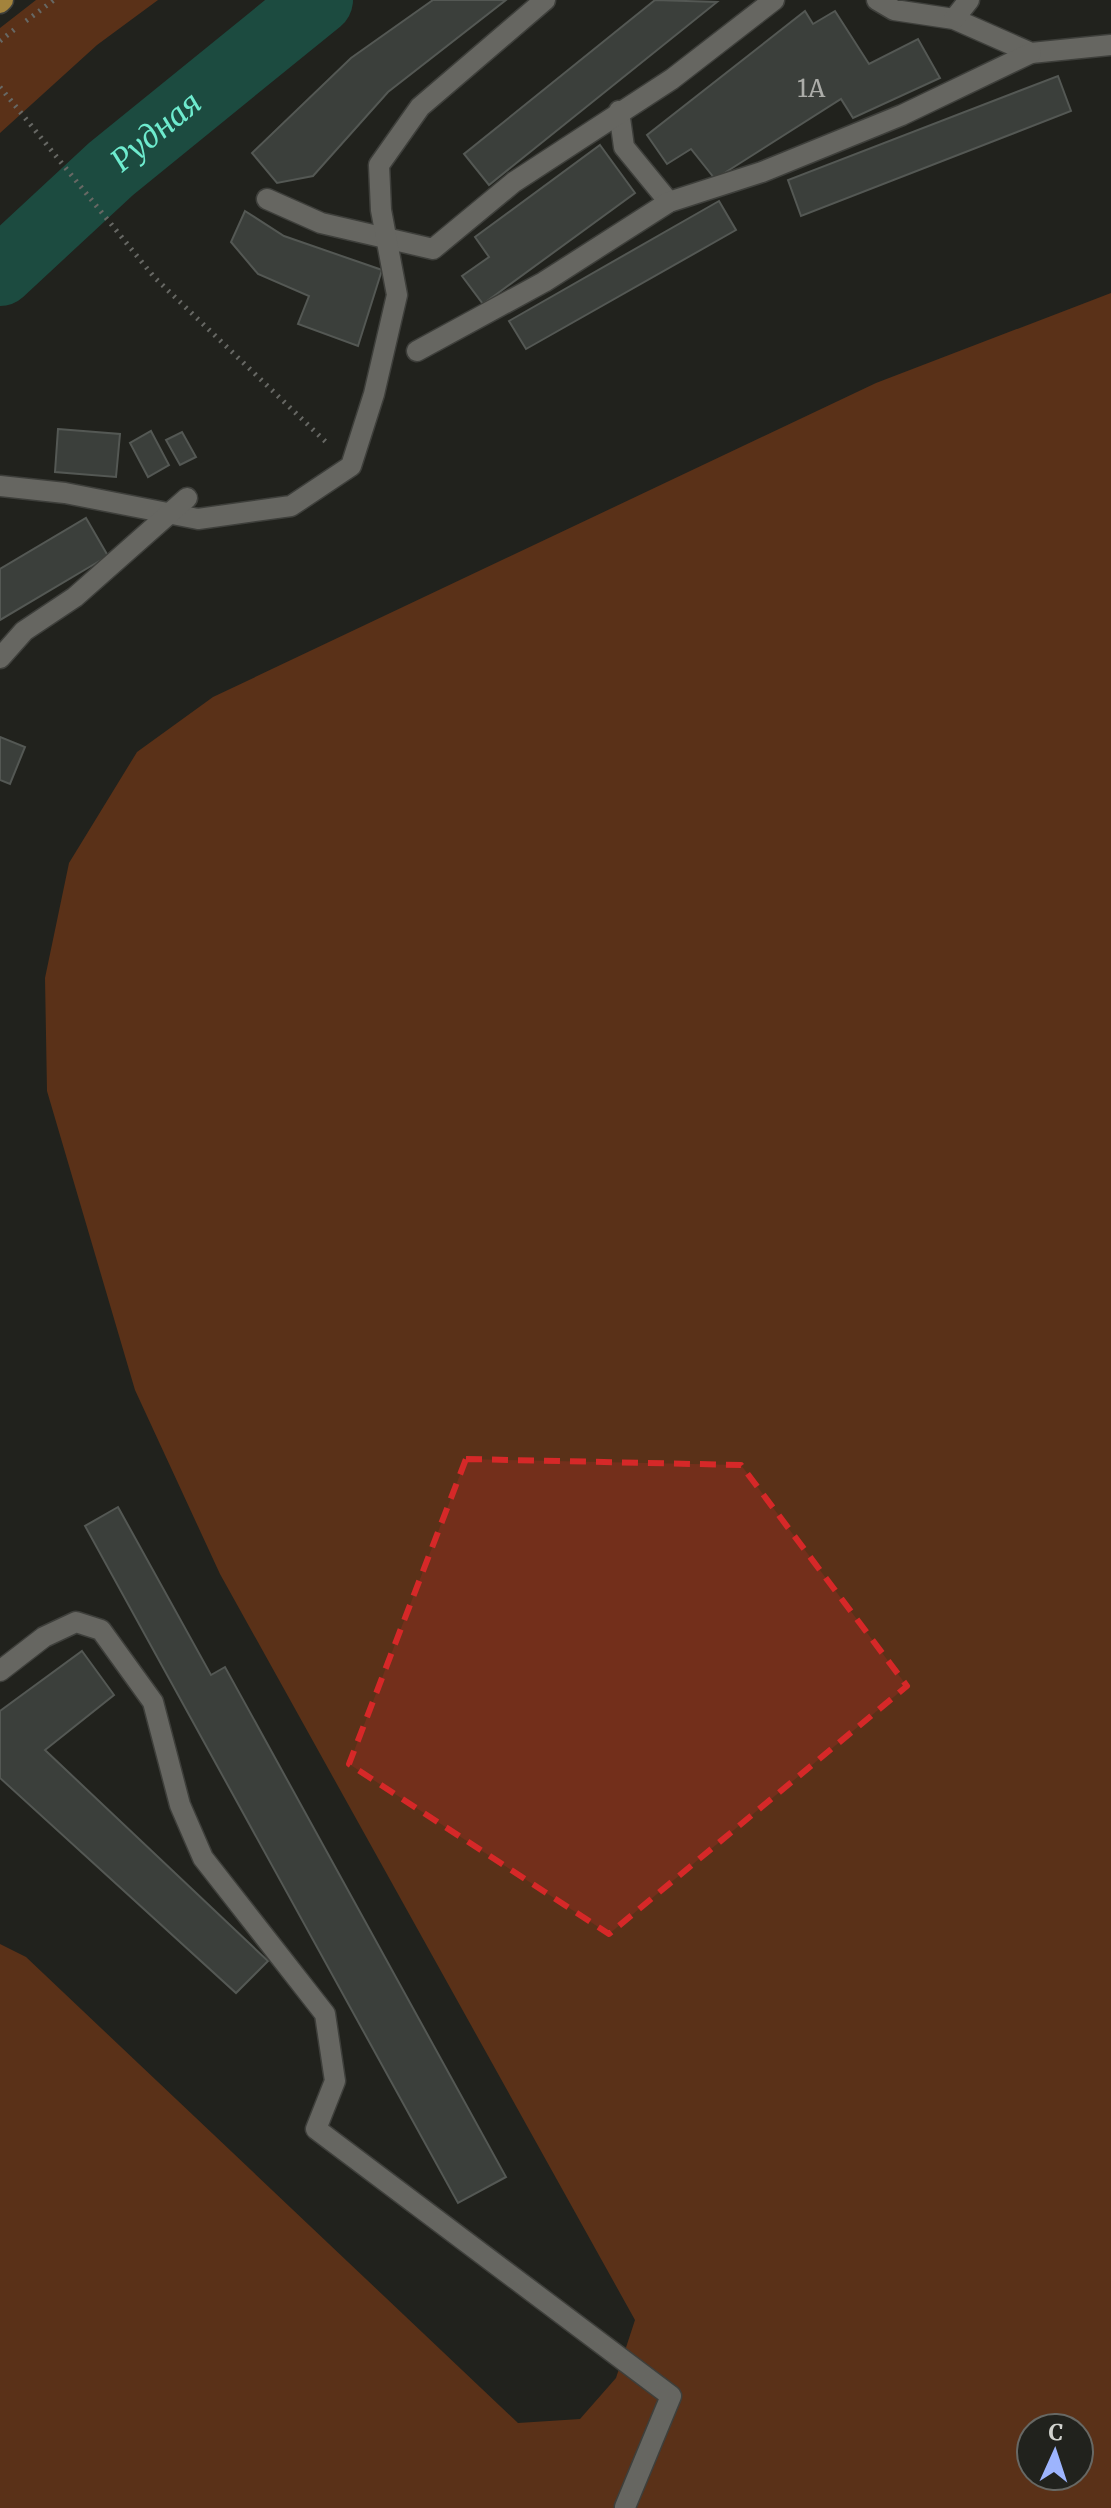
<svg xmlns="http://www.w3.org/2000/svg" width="1111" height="2508" viewBox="0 0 1111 2508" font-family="Merriweather,serif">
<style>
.green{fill:#5a3118;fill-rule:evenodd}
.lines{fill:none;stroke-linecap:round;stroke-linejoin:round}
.river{stroke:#1c4b40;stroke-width:68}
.building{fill:#3b3f3b;stroke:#545854;stroke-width:2}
.minor-casing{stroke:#3e3f3b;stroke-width:23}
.major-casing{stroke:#3e3f3b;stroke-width:23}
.path{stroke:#676864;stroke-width:5;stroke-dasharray:2 6;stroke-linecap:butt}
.minor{stroke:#666661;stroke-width:20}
.major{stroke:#a3833c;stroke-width:20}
.marked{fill:#d62828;fill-opacity:0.2;stroke:#d62828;stroke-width:6;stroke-dasharray:16 10;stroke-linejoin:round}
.labels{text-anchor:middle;stroke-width:7;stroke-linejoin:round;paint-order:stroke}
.number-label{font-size:24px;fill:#acada9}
.water-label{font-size:30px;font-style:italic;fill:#6eebce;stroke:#21221d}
</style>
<rect width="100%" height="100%" fill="#21221d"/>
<!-- green -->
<g class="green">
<polygon points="36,0 158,0 97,45 0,133 0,28"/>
<path d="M1111 293V2508H0V1944L26 1957 518 2423 580 2419 616 2378 635 2320 220 1574 135 1390 47 1091 45 978 69 863 137 752 213 697 876 383ZM1031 2428H1079V2476H1031Z"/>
</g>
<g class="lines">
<!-- river -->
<path class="river" id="s1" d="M0 272 111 169 319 0"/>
</g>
<!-- building -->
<g class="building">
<polygon points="433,0 506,0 388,92 313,176 277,183 252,153 351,58"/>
<polygon points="655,0 717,2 489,185 464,154"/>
<polygon points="805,11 813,24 835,11 869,64 918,39 940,78 853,118 841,99 715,179 691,149 667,164 647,135"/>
<polygon points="1058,76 1071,111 801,216 788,180"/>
<polygon points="600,145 635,193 483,304 462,276 489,257 475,237"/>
<polygon points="719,201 736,230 526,349 509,321"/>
<polygon points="245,211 284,236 382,270 358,346 298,324 309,296 258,274 231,242"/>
<polygon points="58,429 120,434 116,477 55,472"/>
<polygon points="151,431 169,465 148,477 130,443"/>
<polygon points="182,432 196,457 180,465 166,440"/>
<polygon points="86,518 108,556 0,620 0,569"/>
<polygon points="0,737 25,747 10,784 0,780"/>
<polygon points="118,1507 211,1675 225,1667 506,2177 458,2203 85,1526"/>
<polygon points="82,1651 114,1695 45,1750 268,1961 236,1993 0,1778 0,1711"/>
</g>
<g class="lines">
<!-- minor casing -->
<g class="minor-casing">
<g id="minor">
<polyline points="877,0 894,10 954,19 1031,53 1111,45"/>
<polyline points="954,19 969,0"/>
<polyline points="619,111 624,147 669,202"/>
<polyline points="267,199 321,223 433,249 514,182 672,79 774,0"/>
<polyline points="417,351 544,282 669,202 762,172 902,115 1031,53"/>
<polyline points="0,486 65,493 198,519 291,506 351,466 374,394 397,295 381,210 379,165 420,107 545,0"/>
<polyline points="0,658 24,631 75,597 187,498"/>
<polyline points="0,1671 44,1637 76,1622 101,1630 153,1702 180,1805 203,1858 325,2014 335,2081 316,2129 671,2396 625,2507"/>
</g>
</g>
<!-- major casing -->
<g class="major-casing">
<polyline id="major" points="0,3 3,0"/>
</g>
<!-- path -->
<g class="path">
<polyline points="26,21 54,0"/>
<polyline points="0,41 15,29"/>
<polyline points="0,87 154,277 329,445"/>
</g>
<!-- minor -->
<use href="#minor" class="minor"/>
<!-- major -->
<use href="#major" class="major"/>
</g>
<!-- marked area -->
<path class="marked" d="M466 1459 741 1465 907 1686 609 1934 349 1764Z"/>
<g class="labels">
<!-- number labels -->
<g class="number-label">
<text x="811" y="97">1А</text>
</g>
<!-- water labels -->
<g class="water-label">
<text dy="10" stroke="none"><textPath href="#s1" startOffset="210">Рудная</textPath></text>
</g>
</g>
<!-- north arrow -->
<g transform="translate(1055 2452) rotate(3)"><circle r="38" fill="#21221d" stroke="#676864" stroke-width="2"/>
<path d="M0-6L14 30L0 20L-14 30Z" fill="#9db4fd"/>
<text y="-12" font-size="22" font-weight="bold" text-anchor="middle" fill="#d1d2ce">С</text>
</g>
</svg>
